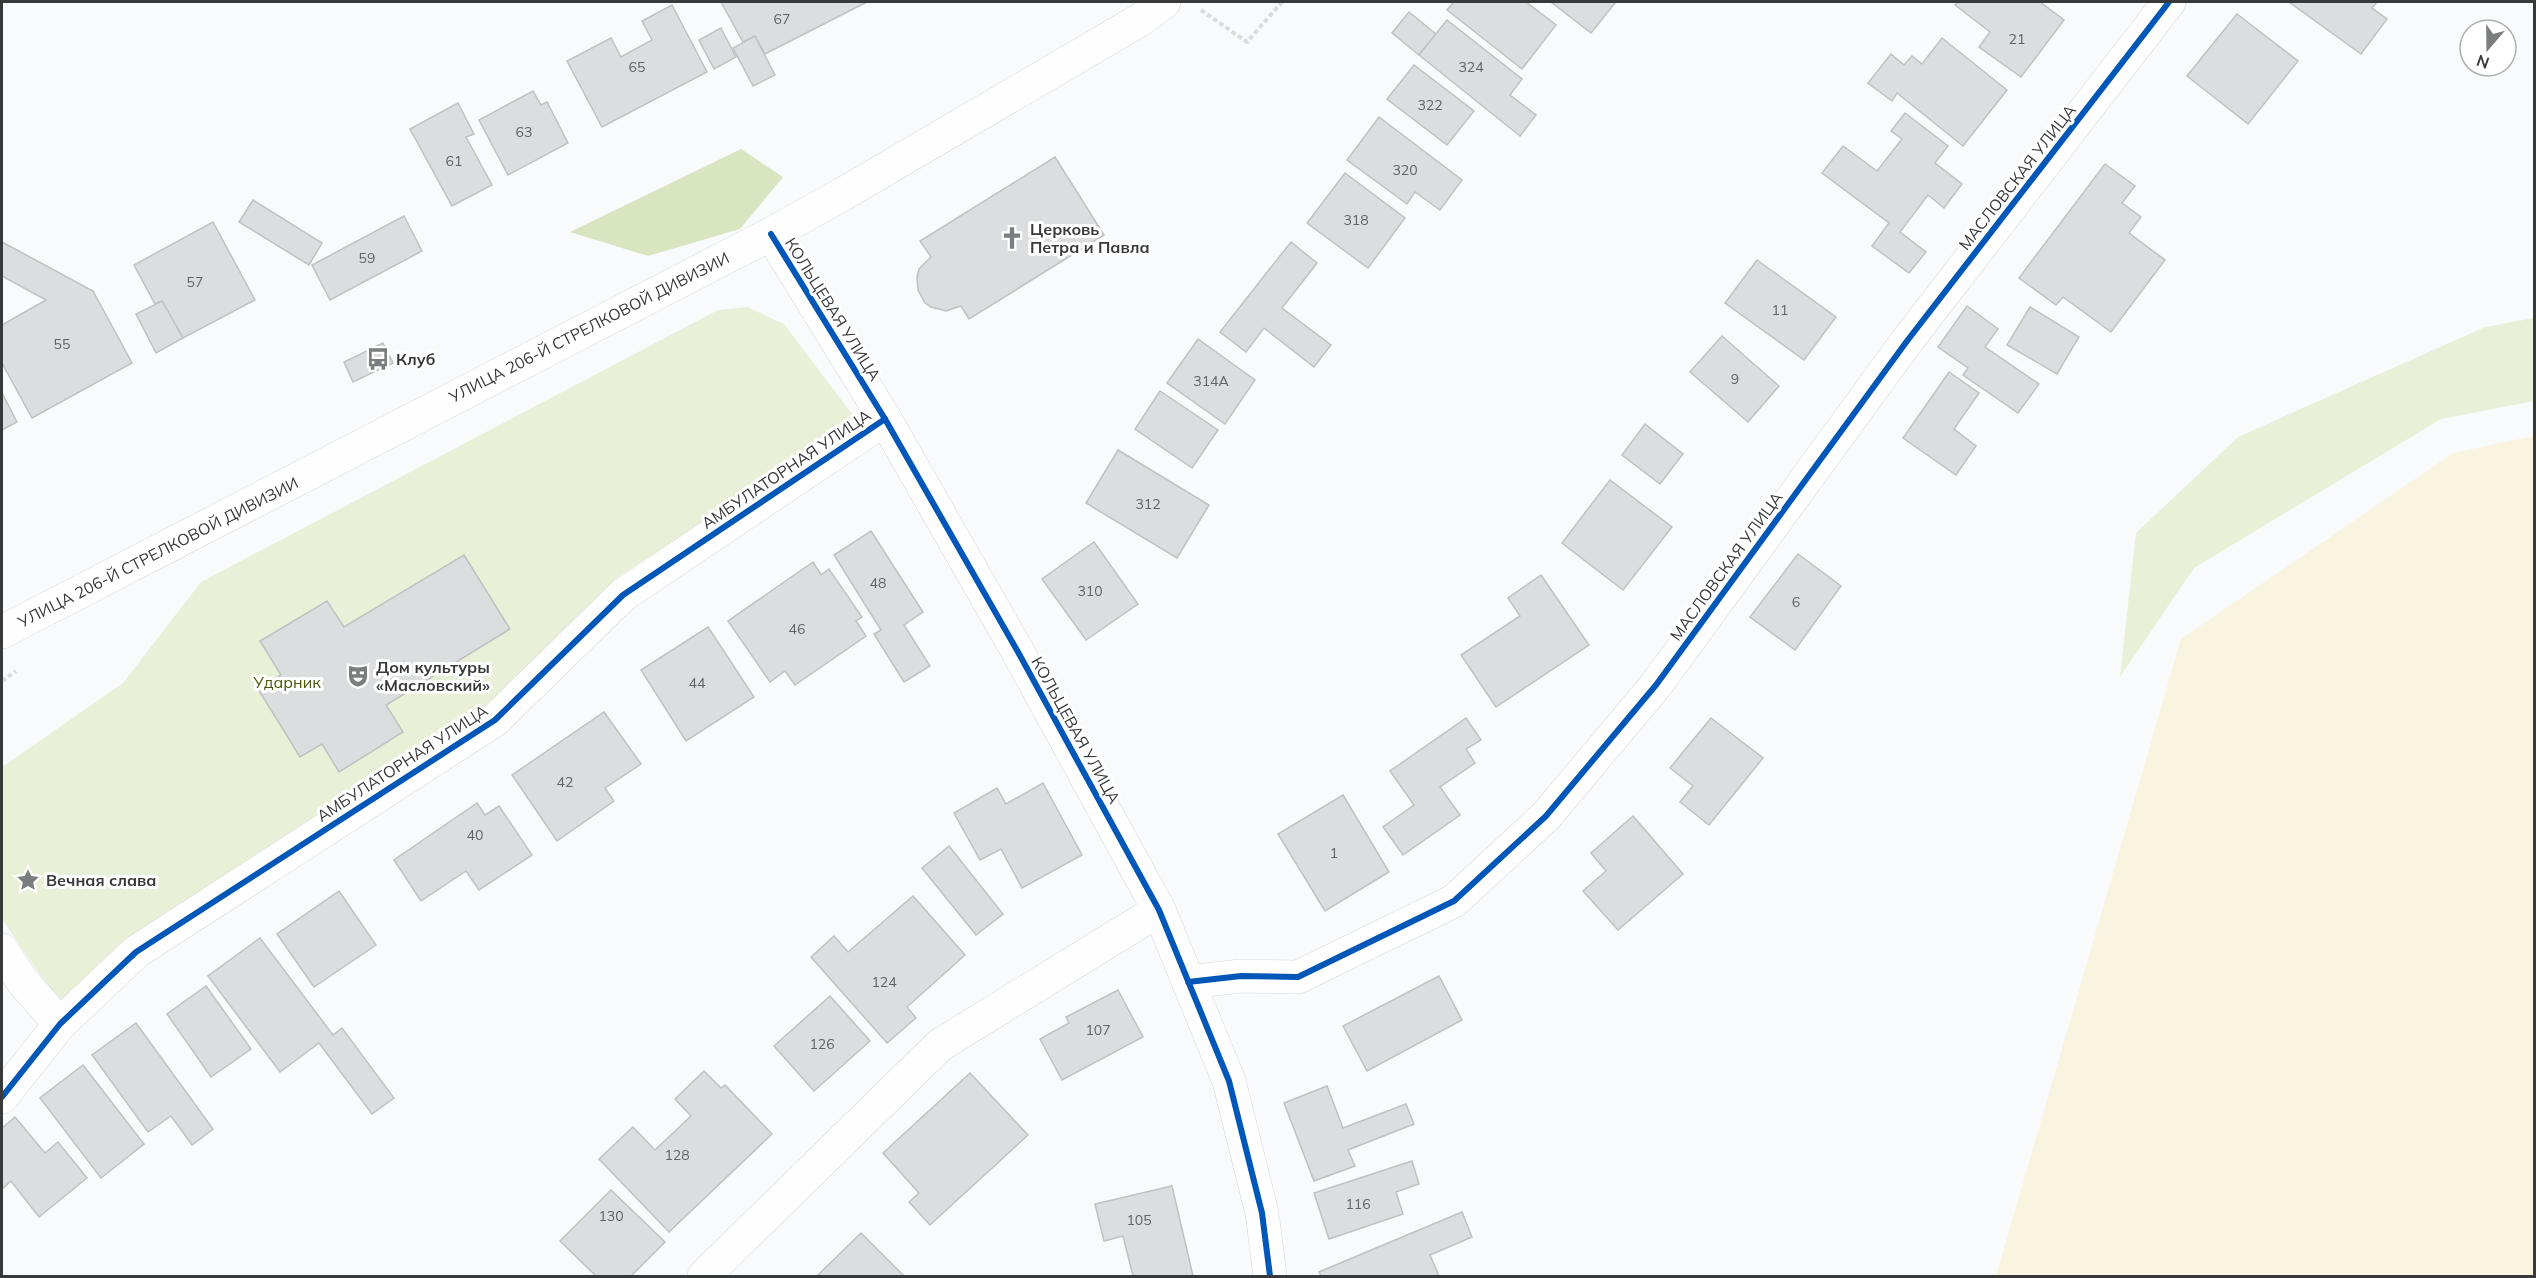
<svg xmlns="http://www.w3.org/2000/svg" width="2536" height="1278" viewBox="0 0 2536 1278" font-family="Mulish,sans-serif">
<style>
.green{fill:#e8f1d8}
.forest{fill:#d9e5c0}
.sand{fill:#f9f4e0}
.building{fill:#dcdddf;stroke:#bfc1c2;stroke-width:1.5}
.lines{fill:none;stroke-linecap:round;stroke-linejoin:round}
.minor-casing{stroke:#d6d7d9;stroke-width:34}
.major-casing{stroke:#d6d7d9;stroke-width:34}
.path{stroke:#dbdbdd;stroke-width:4;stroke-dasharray:4.5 3;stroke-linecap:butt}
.minor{stroke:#fefeff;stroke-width:33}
.major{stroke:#fefeff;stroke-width:33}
.cycleway-casing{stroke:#fff;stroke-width:10}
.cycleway{stroke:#0057b8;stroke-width:6}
.labels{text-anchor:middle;stroke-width:6;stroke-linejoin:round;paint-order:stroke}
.number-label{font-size:14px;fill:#616263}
.street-label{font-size:16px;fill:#38393a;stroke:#fff}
.poi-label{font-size:16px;font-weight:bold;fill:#38393a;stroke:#fff;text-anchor:start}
.park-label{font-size:16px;fill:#465706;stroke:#fff}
</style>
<rect width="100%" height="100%" fill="#f8fafc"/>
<!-- green -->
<g class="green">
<polygon points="747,307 784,324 858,422 615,579 490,703 130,938 59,1002 2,919 2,767 123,683 201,582 718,310"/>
<polygon points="2534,318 2534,401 2441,419 2194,568 2120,677 2136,533 2238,437 2485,327"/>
</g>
<!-- forest -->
<polygon class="forest" points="741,149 783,177 740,229 648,256 570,232"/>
<!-- sand -->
<polygon class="sand" points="2534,436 2534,1276 1996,1276 2181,639 2453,453"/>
<!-- building -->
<g class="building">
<polygon points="721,2 867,2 765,54 755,36 743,42"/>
<polygon points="1454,2 1526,2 1556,25 1522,69 1447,10"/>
<polygon points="1551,2 1613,2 1615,3 1591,33"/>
<polygon points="1958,2 2040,2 2064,20 2021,77 1979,47 1990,32 1955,5"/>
<polygon points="2289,2 2377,2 2372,8 2387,19 2361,54"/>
<polygon points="672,5 707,72 602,127 567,61 611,38 621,57 652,40 642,21"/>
<polygon points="1409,12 1436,34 1419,55 1392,33"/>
<polygon points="2237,14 2298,61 2248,124 2187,76"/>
<polygon points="1447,20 1522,79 1510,95 1536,115 1520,136 1419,55"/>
<polygon points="721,28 736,57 714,69 699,40"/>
<polygon points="755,36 775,75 753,86 733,48"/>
<polygon points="1942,38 2007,90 1963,146 1897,93 1892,101 1868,83 1891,54 1904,65 1912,56 1922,64"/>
<polygon points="1414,65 1474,111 1447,145 1387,99"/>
<polygon points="533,91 541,105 547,102 568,143 508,175 479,120"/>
<polygon points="458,103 474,134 466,137 492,185 452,206 410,129"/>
<polygon points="1905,113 1948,146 1935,163 1962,184 1944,208 1928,195 1900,232 1926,252 1909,273 1872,246 1889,223 1822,173 1843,146 1877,171 1902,139 1891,131"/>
<polygon points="1379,117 1462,180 1440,210 1415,192 1407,204 1347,160"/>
<polygon points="1055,157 1104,235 969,319 961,306 946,311 931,307 925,303 918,290 917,277 919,269 931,257 920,241"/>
<polygon points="2105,164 2135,186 2122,203 2141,217 2129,233 2165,260 2111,332 2063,297 2056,305 2019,278"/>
<polygon points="1345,173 1405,218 1368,268 1307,223"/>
<polygon points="253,200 322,243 309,265 239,222"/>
<polygon points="404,216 422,251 330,300 312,265"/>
<polygon points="213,222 255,300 183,338 162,301 155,304 134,265"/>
<polygon points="2,242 93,291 132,363 32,418 2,363 2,325 46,300 2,276"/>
<polygon points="1291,242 1317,263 1282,308 1331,345 1314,367 1264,328 1246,352 1220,332"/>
<polygon points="1757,260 1836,317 1804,360 1725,303"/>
<polygon points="162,301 183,338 156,353 136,314"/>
<polygon points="1967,306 1998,329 1985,347 2039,384 2018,413 1963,375 1968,368 1938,347"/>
<polygon points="2030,307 2079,337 2057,374 2007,345"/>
<polygon points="1722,336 1779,386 1748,422 1690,372"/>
<polygon points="1198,339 1255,380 1225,424 1167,383"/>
<polygon points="383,343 393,363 353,382 344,362"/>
<polygon points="1949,372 1979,393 1954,429 1976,446 1956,475 1903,438"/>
<polygon points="1160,391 1218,430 1192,468 1135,429"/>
<polygon points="2,393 17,422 2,430"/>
<polygon points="1645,424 1683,454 1660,484 1622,455"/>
<polygon points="1118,450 1209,505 1177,558 1086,503"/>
<polygon points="1610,480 1672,527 1623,590 1562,543"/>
<polygon points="871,531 923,612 904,625 930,666 904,682 874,634 881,630 834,555"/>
<polygon points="1094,542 1138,604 1086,640 1042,579"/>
<polygon points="1798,554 1841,586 1795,650 1750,617"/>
<polygon points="464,555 510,629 386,705 403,732 339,772 322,744 300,757 258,689 281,675 260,641 327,601 344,627"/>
<polygon points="813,562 821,575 829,569 862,617 856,621 866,636 795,685 785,671 770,682 728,621"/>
<polygon points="1541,575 1589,645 1496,707 1461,655 1520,616 1508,598"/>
<polygon points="708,627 754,697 686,741 641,670"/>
<polygon points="604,712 641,764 605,788 614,801 557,841 512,775"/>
<polygon points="1466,718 1481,740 1466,749 1475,763 1440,787 1460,815 1403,855 1383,827 1414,805 1390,771"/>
<polygon points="1711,718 1763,758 1709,825 1680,802 1693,786 1670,768"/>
<polygon points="1043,783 1082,855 1022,888 1001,849 980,860 954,813 997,788 1006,804"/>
<polygon points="1343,795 1389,872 1325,911 1278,834"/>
<polygon points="477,803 485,815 499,806 532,855 479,890 466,871 421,901 394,860"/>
<polygon points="1633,816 1683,874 1618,930 1583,891 1606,871 1591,853"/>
<polygon points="949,846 1003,914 976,935 922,868"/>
<polygon points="339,891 376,945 314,987 277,934"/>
<polygon points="913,896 965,955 907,1007 916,1018 887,1043 811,957 834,936 848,952"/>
<polygon points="260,938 333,1035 342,1028 394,1098 372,1114 319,1043 280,1072 208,976"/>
<polygon points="1439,976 1462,1020 1367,1071 1343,1026"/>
<polygon points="206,986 251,1049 211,1077 167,1014"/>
<polygon points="1118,990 1143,1037 1062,1080 1040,1039 1069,1023 1066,1017"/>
<polygon points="830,996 870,1041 814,1091 774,1046"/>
<polygon points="136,1023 213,1129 192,1145 171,1116 148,1132 92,1055"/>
<polygon points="83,1065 144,1144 101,1178 40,1098"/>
<polygon points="704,1071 721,1088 725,1085 772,1134 669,1232 599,1159 633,1127 655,1150 691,1116 675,1099"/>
<polygon points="970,1073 1028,1135 930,1225 909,1202 919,1193 883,1153"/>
<polygon points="1327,1086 1343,1128 1406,1104 1414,1124 1348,1150 1355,1166 1314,1181 1284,1103"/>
<polygon points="15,1117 45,1153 58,1142 87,1178 39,1217 11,1181 2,1189 2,1128"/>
<polygon points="1412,1161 1419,1184 1396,1192 1403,1214 1329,1239 1314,1193"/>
<polygon points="1172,1186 1193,1276 1133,1276 1123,1236 1104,1241 1095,1204"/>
<polygon points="611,1190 665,1242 631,1276 596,1276 560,1241"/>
<polygon points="1462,1212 1472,1237 1430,1255 1439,1276 1321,1276 1319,1272"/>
<polygon points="861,1233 904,1276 817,1276"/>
</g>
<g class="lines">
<!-- minor casing -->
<g class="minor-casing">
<g id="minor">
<polyline points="771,234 885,419 1018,652 1159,910 1229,1081 1262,1213 1270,1276"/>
<polyline points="2,950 23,982 60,1024"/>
<polyline points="1188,982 1241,976 1298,977 1454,901 1546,816 1656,685 1907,341 2169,2"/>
<polyline points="2,1097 60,1024 136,952 495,720 623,595 885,419"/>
<polyline points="704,1276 940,1045 1159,910"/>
</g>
</g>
<!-- major casing -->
<g class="major-casing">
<polyline id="major" points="2,632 771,234 843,194 1140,20 1164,2"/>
</g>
<!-- path -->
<g class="path">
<polyline points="1201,10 1247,42 1282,2"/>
<polyline points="2,681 16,671"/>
</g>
<!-- minor -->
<use href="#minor" class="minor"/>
<!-- major -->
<use href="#major" class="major"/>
<!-- cycleway casing -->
<g class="cycleway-casing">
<g id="cycleway">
<polyline points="771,234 885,419 1018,652 1159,910 1229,1081 1262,1213 1270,1276"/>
<polyline points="1188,982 1241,976 1298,977 1454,901 1546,816 1656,685 1907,341 2169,2"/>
<polyline points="2,1097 60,1024 136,952 495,720 623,595 885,419"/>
</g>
</g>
<!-- cycleway -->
<use href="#cycleway" class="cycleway"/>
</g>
<!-- icons -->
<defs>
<g id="church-bare" transform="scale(1.8)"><path d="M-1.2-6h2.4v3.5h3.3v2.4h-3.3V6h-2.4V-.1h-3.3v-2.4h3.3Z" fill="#7b7d7e" stroke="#fff" stroke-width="2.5" paint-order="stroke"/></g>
<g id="bus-bare" transform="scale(1.8)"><path d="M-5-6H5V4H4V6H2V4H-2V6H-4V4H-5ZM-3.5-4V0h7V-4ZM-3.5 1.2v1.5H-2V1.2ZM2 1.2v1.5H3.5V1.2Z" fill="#7b7d7e" stroke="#fff" stroke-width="2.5" paint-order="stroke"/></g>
<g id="theatre-bare" transform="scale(1.8)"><path d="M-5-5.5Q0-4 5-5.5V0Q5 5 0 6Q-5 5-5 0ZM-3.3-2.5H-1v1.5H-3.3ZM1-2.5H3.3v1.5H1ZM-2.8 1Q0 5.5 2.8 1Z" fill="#7b7d7e" stroke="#fff" stroke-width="2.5" paint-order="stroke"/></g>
<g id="sight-bare" transform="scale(1.8)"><path d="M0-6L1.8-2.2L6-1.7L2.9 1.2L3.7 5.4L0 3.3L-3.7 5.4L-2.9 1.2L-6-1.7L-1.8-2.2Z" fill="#7b7d7e" stroke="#fff" stroke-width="2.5" paint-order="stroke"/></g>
</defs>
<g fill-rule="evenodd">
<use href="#church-bare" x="1012" y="238"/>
<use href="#bus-bare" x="378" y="359"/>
<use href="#theatre-bare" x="358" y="676"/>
<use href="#sight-bare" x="28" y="880"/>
</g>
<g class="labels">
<!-- number labels -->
<g class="number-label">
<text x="782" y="24">67</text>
<text x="2017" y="44">21</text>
<text x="637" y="72">65</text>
<text x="1471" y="72">324</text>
<text x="1430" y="110">322</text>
<text x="524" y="137">63</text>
<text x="454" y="166">61</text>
<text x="1405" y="175">320</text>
<text x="1356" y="225">318</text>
<text x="367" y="263">59</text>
<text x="195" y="287">57</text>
<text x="1780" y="315">11</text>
<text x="62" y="349">55</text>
<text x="1735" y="384">9</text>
<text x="1211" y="386">314А</text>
<text x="1148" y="509">312</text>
<text x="878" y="588">48</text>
<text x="1090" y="596">310</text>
<text x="1796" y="607">6</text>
<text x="797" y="634">46</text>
<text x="697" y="688">44</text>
<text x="565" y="787">42</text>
<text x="475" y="840">40</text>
<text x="1334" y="858">1</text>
<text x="884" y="987">124</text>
<text x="1098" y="1035">107</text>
<text x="822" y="1049">126</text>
<text x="677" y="1160">128</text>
<text x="1358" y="1209">116</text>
<text x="611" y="1221">130</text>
<text x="1139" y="1225">105</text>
</g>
<!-- street labels -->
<g class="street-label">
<text transform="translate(2017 177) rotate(-52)" y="6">МАСЛОВСКАЯ УЛИЦА</text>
<text transform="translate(833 309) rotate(58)" y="6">КОЛЬЦЕВАЯ УЛИЦА</text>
<text transform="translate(589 327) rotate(-27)" y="6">УЛИЦА 206-Й СТРЕЛКОВОЙ ДИВИЗИИ</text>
<text transform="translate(786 469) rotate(-34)" y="6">АМБУЛАТОРНАЯ УЛИЦА</text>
<text transform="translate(158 552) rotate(-27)" y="6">УЛИЦА 206-Й СТРЕЛКОВОЙ ДИВИЗИИ</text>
<text transform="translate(1726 566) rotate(-54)" y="6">МАСЛОВСКАЯ УЛИЦА</text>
<text transform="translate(1076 730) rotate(61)" y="6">КОЛЬЦЕВАЯ УЛИЦА</text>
<text transform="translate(402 763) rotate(-33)" y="6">АМБУЛАТОРНАЯ УЛИЦА</text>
</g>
<!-- poi labels -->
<g class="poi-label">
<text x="1030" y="235">Церковь<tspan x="1030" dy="18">Петра и Павла</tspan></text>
<text x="396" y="365">Клуб</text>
<text x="376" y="673">Дом культуры<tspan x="376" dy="18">«Масловский»</tspan></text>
<text x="46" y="886">Вечная слава</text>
</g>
<!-- park labels -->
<g class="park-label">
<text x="287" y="688">Ударник</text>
</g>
</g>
<!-- border -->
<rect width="2536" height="1278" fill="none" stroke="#38393a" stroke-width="6"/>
<!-- north arrow -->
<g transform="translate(2488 48) rotate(200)"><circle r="28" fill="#ffffff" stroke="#afb0b0" stroke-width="1.5"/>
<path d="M0-4.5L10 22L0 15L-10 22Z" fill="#7b7d7e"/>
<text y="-9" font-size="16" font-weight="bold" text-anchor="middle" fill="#38393a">N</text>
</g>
</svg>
